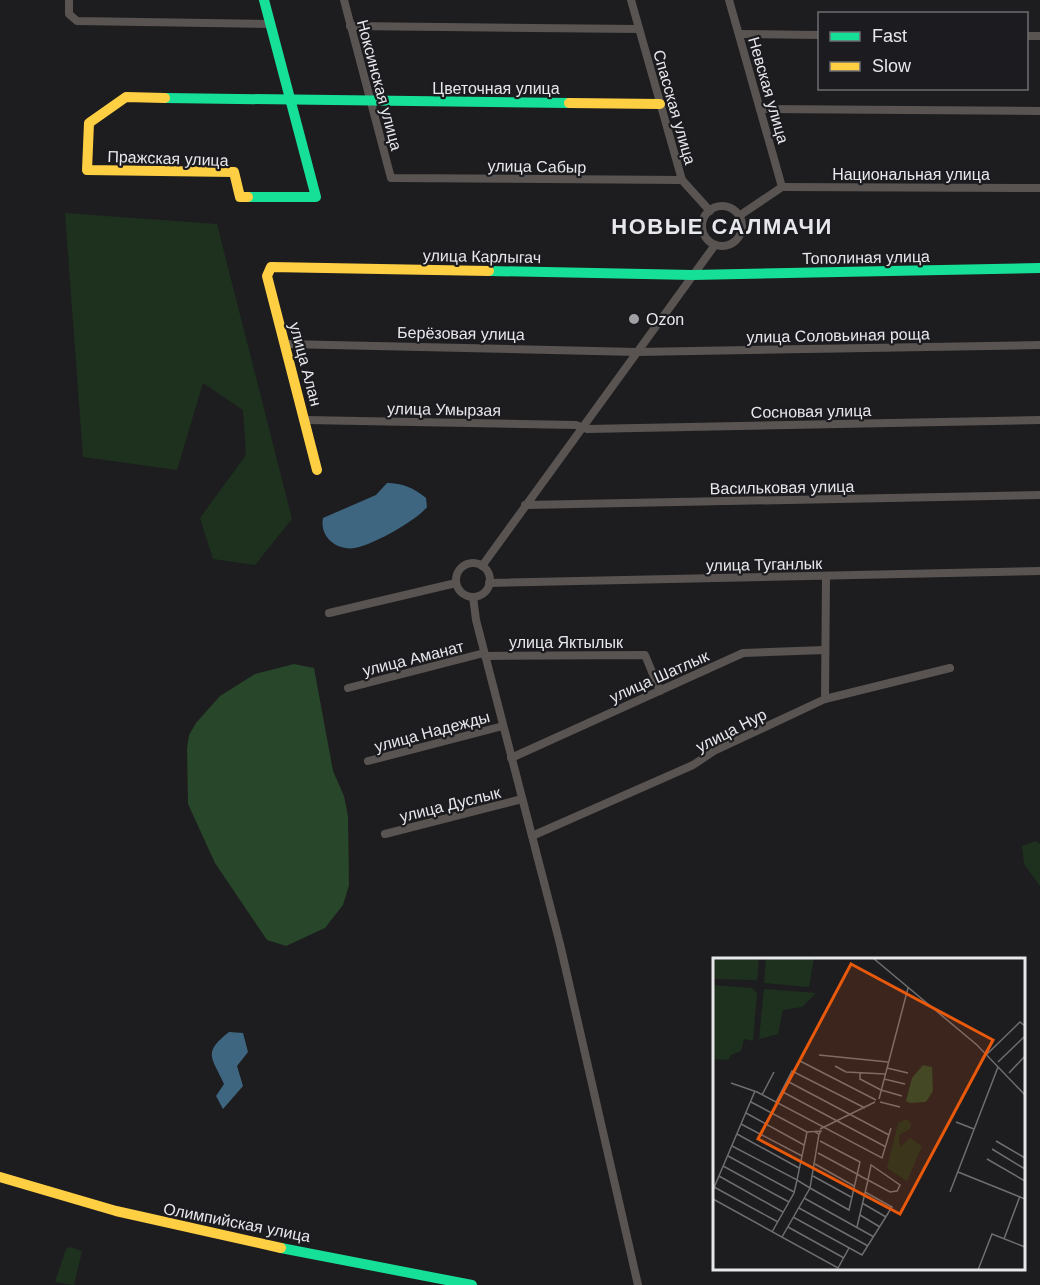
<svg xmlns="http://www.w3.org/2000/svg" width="1040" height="1285" viewBox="0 0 1040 1285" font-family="Arial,sans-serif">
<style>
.green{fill:#1d311e}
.forest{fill:#284629}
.water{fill:#3e6680}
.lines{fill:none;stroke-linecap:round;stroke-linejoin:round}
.street{stroke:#595451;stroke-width:8}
.fast{stroke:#16e098;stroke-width:10}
.slow{stroke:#ffcf43;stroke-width:10}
.poi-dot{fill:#a0a1a4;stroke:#1c1c20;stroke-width:2}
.labels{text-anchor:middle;stroke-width:4.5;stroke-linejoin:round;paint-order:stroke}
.street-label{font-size:16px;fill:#e7e8eb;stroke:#1c1c20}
.poi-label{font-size:16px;fill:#e7e8eb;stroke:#1c1c20;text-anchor:start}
.district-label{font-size:22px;font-weight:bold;letter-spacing:1.5px;fill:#e7e8eb;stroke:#1c1c20}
.inset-road{fill:none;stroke:#6e6e71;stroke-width:1.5}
.view{fill:#e8590c;fill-opacity:0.15;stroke:#e8590c;stroke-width:3}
.inset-edge{fill:none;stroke:#e7e8eb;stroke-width:3}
</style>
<rect width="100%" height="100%" fill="#1d1d1f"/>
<!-- green -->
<g class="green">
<polygon points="65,213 217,224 292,519 255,565 213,559 200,518 246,455 243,410 203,383 177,470 83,457"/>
<polygon points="1036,841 1040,844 1040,886 1024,864 1022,846"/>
<polygon points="70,1247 82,1251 74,1285 55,1282 66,1249"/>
</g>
<!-- forest -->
<polygon class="forest" points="294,664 314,668 333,771 344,796 348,816 349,885 343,905 325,928 286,946 267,940 215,863 188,804 187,749 189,735 196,723 220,696 255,674"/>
<!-- water -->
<g class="water">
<path d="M387 483C402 483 414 488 426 498L427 507C417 520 376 543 359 547 340 553 319 539 323 518L376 495Z"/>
<path d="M229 1032 243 1033 248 1052 237 1066 243 1086 223 1109 216 1096 224 1084C212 1057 202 1053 229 1032Z"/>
</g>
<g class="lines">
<!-- street -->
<g class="street">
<polyline points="69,0 69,14 77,21 271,24"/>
<polyline points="344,0 391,178 682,180"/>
<polyline points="631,0 682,180 710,211"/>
<polyline points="729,0 782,187"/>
<polyline points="350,26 639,29"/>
<polyline points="739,34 820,35"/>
<polyline points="1026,36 1040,36"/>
<polyline points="760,109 1040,111"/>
<polyline points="782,187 1040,188"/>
<circle cx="722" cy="226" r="20"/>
<polyline points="739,216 782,187"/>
<polyline points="285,344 637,352 1040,345"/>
<polyline points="305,420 576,425 587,429 1040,420"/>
<polyline points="525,505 1040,495"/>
<circle cx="473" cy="580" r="17"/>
<polyline points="482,566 715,245"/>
<polyline points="489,583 1040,571"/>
<polyline points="473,597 476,620 560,944 638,1285"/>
<polyline points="329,613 456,583"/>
<polyline points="485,656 645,655 660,691"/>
<polyline points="348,688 484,653"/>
<polyline points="825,699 826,576"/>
<polyline points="511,758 743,653 825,650"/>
<polyline points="368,761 503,726"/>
<polyline points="385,834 522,799"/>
<polyline points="532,836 693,765 714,751 825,699 950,668"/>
</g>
<!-- fast -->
<g class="fast">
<polyline points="165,98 569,103"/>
<polyline points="248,197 316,197 264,0"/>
<polyline points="489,271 693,275 1040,268"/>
<polyline points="281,1248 472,1285"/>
</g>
<!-- slow -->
<g class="slow">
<polyline points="165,98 126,97 89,123 87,170 234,172 240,197 248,197"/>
<polyline points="569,103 660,104"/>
<polyline points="317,470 267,276 271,267 489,271"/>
<polyline points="0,1177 116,1211 281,1248"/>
</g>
</g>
<!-- markers -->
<circle class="poi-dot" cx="634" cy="319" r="6"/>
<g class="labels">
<!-- street labels -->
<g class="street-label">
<text transform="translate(380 85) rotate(75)" y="6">Ноксинская улица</text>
<text x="496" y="94">Цветочная улица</text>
<text transform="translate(769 90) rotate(74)" y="6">Невская улица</text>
<text transform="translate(675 107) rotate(74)" y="6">Спасская улица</text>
<text transform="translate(168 158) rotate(2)" y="6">Пражская улица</text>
<text transform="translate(537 166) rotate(1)" y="6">улица Сабыр</text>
<text x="911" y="180">Национальная улица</text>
<text transform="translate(482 256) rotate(1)" y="6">улица Карлыгач</text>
<text transform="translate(866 257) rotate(-1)" y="6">Тополиная улица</text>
<text transform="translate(461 333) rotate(1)" y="6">Берёзовая улица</text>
<text transform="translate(838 335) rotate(-1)" y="6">улица Соловьиная роща</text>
<text transform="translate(306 364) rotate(75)" y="6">улица Алан</text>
<text transform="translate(444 409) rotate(1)" y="6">улица Умырзая</text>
<text transform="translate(811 411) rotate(-1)" y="6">Сосновая улица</text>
<text transform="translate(782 487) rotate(-1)" y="6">Васильковая улица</text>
<text transform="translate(764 564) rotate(-1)" y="6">улица Туганлык</text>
<text x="566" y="648">улица Яктылык</text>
<text transform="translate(413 658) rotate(-14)" y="6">улица Аманат</text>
<text transform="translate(659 676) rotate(-24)" y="6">улица Шатлык</text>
<text transform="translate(731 730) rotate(-27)" y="6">улица Нур</text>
<text transform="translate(432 731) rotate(-15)" y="6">улица Надежды</text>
<text transform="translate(450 804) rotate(-14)" y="6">улица Дуслык</text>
<text transform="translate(237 1222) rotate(11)" y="6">Олимпийская улица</text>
</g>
<!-- poi labels -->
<g class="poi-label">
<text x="646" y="325">Ozon</text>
</g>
<!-- district labels -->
<g class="district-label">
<text x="722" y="234">НОВЫЕ САЛМАЧИ</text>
</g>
</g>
<!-- overview -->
<g transform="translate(713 958)">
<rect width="312" height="312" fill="#1d1d1f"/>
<path d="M0 0H46L44 22 0 21ZM53 0H101L96 29 51 25ZM0 27 39 30 44 35 40 83 31 81 28 93 18 97 15 102 0 101ZM51 31 103 35 89 49 70 52 65 76 46 81ZM193 161 198 165 197 171 186 177 187 189 197 180 209 188 194 223 174 210 185 165Z" fill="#1d311e"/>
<path d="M210 107 219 109 220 133 213 144 197 145 193 143 199 120Z" fill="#284629"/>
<path class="inset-road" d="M160 0 264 87 312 137M106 97 175 104M273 97 307 64 312 68M87 103 163 142M285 104 312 78M122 108 133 114 172 116M174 110 195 115M147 115V121L168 132M296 115 312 98M171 121 192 126M74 123 176 177M18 125 44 134 169 200 178 170M168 132 189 138M68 133 173 189M49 137 61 114M166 141 195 30M38 144 94 174M63 144 79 113 152 150M167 144 187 149M33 155 91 187M243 164 261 171M28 166 89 198M107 171 162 144M94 174 108 173 106 176 102 174M24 176 86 210M106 176 97 230 136 252 147 204 107 183M283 183 312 200M19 188 84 222 94 174M279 191 312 211M105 195 144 216 149 219 155 222 177 234 184 233 187 227 158 207 155 222 144 269M15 198 81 234M274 201 312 223M102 206 141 228M10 208 76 244M245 214 312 241M6 218 70 254M100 218 138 239M1 229 65 264M0 232 42 133M237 234 285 109M91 240 161 279M0 241 125 310 136 290M149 245 173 259M86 250 155 288M147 257 167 269M80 259 149 297 179 249 152 234M75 269 131 300M59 274 81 235 84 222 97 230 69 279M291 281 307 238M265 312 279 276 312 289"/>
<path class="view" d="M138 6 280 82 187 256 45 181Z"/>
<rect width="312" height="312" class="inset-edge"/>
</g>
<!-- legend -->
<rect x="818" y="12" width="210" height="78" fill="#1c1c20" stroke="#6d6e71" stroke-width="1.5"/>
<rect x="830" y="32" width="30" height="9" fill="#16e098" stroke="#6d6e71" stroke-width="1.5"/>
<text x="872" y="42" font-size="18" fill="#e7e8eb">Fast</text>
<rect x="830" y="62" width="30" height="9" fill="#ffcf43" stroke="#6d6e71" stroke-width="1.5"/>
<text x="872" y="72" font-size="18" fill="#e7e8eb">Slow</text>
</svg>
